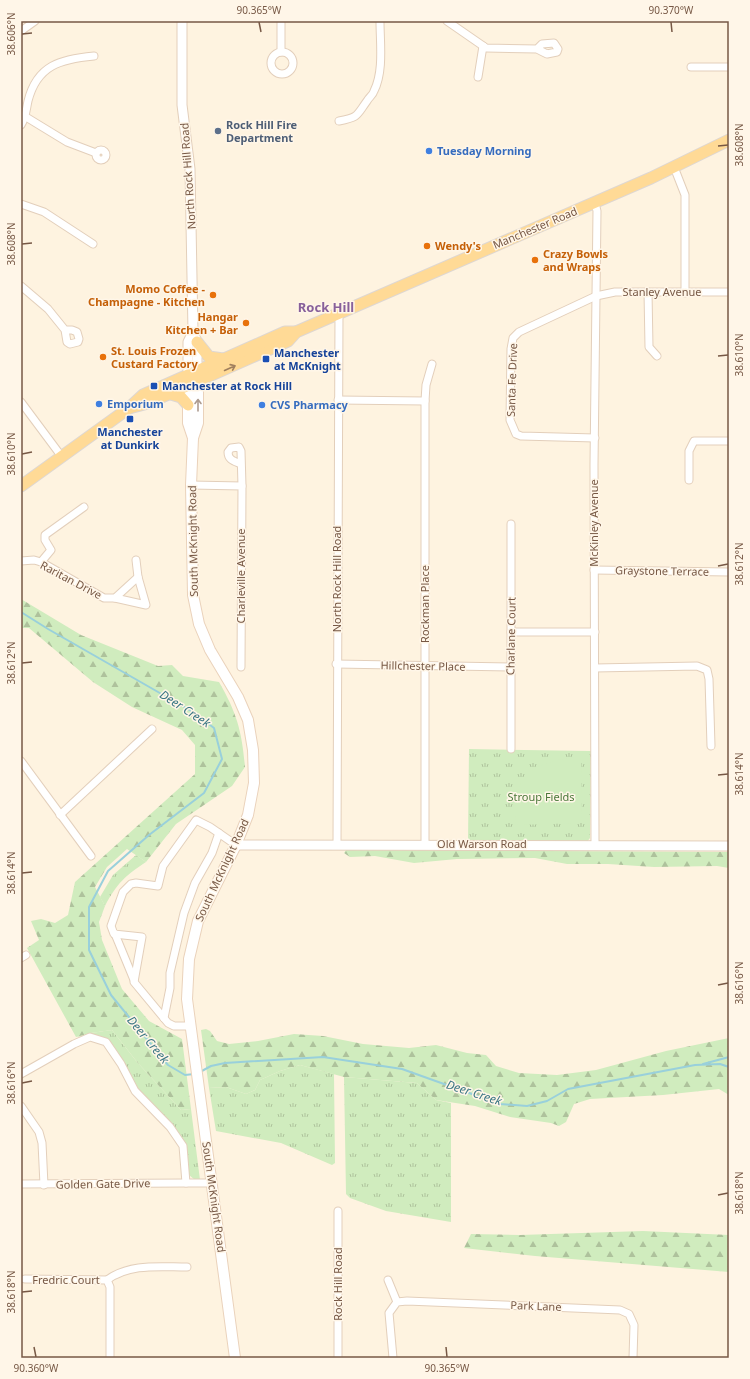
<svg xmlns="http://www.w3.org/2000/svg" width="750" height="1379" viewBox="0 0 750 1379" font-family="'Noto Sans',sans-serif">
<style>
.grass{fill:url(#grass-tufts)}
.forest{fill:url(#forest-firs)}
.garden{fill:#d0ecbe}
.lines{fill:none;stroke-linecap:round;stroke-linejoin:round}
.stream{stroke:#99d0db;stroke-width:2}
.minor-casing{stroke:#e3cfbb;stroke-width:9}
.tertiary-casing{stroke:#e3cfbb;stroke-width:11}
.secondary-casing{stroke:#ead2bb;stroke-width:12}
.primary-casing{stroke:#ded7d2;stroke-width:13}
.minor{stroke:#fff;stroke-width:7}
.tertiary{stroke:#fff;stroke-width:9}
.secondary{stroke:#fff;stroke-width:10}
.primary{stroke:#ffda96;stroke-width:11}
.oneway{stroke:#a07f5d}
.oneway2{stroke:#ad9b8f}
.ticks{fill:none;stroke:#775845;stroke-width:1.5}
.service-dot{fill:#5c6f8a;stroke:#fff6e8;stroke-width:1.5}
.shop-dot{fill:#3f7fe0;stroke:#fff6e8;stroke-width:1.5}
.food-dot{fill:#e8710a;stroke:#fff6e8;stroke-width:1.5}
.transit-dot{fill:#1a4fb4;stroke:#fff6e8;stroke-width:1.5}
.labels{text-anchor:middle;stroke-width:3;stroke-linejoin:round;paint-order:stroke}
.service-label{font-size:11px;font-weight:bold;fill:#4e5e75;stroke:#fff6e8;text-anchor:start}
.shop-label{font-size:11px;font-weight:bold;fill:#366cbe;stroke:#fff6e8;text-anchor:start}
.street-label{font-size:11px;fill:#775845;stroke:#fff6e8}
.food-label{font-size:11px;font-weight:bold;fill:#c56008;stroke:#fff6e8;text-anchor:start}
.transit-label{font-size:11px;font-weight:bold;fill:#164399;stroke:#fff6e8;text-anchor:start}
.park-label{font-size:11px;fill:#4b783a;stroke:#fff6e8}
.water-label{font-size:12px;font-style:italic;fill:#3b7785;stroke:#fff6e8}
.quarter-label{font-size:13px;font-weight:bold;fill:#88609b;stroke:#fff6e8}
.neatline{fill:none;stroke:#775845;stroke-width:1.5}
.ticks-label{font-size:10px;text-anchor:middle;fill:#775845}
</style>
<defs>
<pattern id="grass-tufts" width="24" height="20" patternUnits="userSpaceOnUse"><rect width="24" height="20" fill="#d0ecbe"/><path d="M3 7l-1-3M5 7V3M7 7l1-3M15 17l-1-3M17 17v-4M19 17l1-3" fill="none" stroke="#aec29c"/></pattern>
<pattern id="forest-firs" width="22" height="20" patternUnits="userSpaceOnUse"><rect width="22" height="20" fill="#d0ecbe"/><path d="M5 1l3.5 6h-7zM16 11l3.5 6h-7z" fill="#aec29c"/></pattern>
</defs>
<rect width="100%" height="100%" fill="#fef3e0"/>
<!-- grass -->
<g class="grass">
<polygon points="469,749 591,751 590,838 587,842 468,843"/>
<path d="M136 855 146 862C125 876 117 883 105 906L100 897 113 875Z"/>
<polygon points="112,1030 137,1062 181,1110 191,1109 200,1180 195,1180 189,1175 185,1147 139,1093 109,1044 87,1036 76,1037 91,1033"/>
<polygon points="300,1065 334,1074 335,1163 332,1165 281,1143 216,1131 209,1088 226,1087 246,1094 255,1090 260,1080 280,1071"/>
<polygon points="344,1077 417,1083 436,1100 451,1103 451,1222 386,1211 350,1198 346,1194"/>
</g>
<!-- forest -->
<g class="forest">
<path d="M21 599 81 635 158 666 172 665 183 676 219 682C237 713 242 732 245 767L232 786 176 824 146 862 127 849 107 867 95 887 105 906 99 922 102 940 122 989 149 1021 182 1039 191 1109 181 1110 137 1062 112 1030 91 1033 76 1037 27 948 39 940 31 921 41 919 55 923 68 915 75 882 195 774V745L182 730 132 707 93 682 29 628H21Z"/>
<polygon points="346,850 729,852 729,868 717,866 654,867 608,864 567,864 535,858 457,859 414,863 375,856 350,857 344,853"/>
<polygon points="206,1029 210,1031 217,1041 229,1044 258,1041 294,1034 323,1036 363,1044 409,1048 436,1045 467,1053 486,1055 496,1066 519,1073 557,1075 596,1070 666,1051 729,1038 729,1095 719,1089 663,1095 590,1099 574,1104 566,1122 559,1126 551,1123 510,1117 475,1106 436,1100 417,1083 344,1077 300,1065 280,1071 260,1080 255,1090 246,1094 226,1087 209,1088 201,1030"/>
<polygon points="643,1231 729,1235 729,1272 535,1256 464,1248 471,1234 520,1235"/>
</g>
<!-- garden -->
<path class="garden" d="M581 757 582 820 579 823 516 825C516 816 515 806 517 797 521 765 555 759 581 757Z"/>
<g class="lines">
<!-- stream -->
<g class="stream">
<polyline points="21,612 48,629 193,712 214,728 222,759 204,793 149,835 108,871 89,907 89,950 111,995 168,1065 185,1075 194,1074"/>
<polyline points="703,1064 729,1057"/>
<polyline points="200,1072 211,1066 225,1063 323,1057 402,1069 500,1104 527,1106 547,1101 568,1089 695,1065 720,1064 729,1067"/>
</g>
<!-- minor casing -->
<g class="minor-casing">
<g id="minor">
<polyline points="447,21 486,48 537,49 542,44 554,43 558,49 557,52 547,54 537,49"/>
<polyline points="21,31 35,21"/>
<circle cx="282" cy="63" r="11"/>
<polyline points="281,52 281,21"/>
<polyline points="691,67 729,67"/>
<polyline points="478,77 483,46"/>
<polyline points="26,117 67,142 96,153"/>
<path d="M339 121C359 117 356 116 367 101 369 97 373 95 374 91 384 71 380 43 380 21"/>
<path d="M21 125C26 117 26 110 28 101 37 65 61 59 94 56"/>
<circle cx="101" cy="155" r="5"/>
<polyline points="674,167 685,195 685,293"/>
<polyline points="21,204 44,212 93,244"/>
<polyline points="21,286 48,309 65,330 67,342 70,344 78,342 79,339 77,332 72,330 65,330"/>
<polyline points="648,292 649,347 657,356"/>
<polyline points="338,400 425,401"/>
<polyline points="21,402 62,457"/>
<polyline points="595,438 521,436 516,434 510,420 511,349 513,338 519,332 596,296 615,292 729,292"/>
<path d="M241 464C234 461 228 460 228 452L231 448 239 447 241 451 242 486"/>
<polyline points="689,480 689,451 694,441 729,441"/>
<polyline points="191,485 242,486 241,667"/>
<polyline points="21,561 34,560 41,562 104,598 115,598 138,577"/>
<polyline points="41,562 51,550 45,540 45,535 84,507"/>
<polyline points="594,570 729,572"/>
<polyline points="115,598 146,605 138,577 136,560"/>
<polyline points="511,632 595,632"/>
<polyline points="336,664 510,667"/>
<polyline points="595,668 697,666 707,670 709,679 711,746"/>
<polyline points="511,749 511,524"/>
<polyline points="21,761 91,856"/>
<polyline points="60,815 152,729"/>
<polyline points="425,844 425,401 426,385 432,364"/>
<polyline points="595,844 594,465 597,211 595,203"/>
<polyline points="337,845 339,313"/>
<polyline points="115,934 134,980"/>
<polyline points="21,958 26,955"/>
<polyline points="164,1018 170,988 170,973 184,913 195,883 212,853 219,833"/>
<polyline points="190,1026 174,1026 168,1023 134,982 142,937 114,934 111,926 123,892 131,884 136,883 158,886 163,866 196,820 210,827 236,845"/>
<polyline points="21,1074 74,1044 90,1037 106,1042 121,1064 135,1091 170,1127 183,1146 186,1183 210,1183"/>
<polyline points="21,1106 39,1132 42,1143 44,1185"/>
<polyline points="21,1184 186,1183"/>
<polyline points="25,1279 107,1280 110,1287 110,1358"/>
<path d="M107 1280C130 1263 159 1267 187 1267"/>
<polyline points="388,1280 397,1302"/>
<polyline points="338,1358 338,1211"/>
<polyline points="393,1358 389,1313 397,1302 407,1301 620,1310 629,1314 634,1325 633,1358"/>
</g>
</g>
<!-- tertiary casing -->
<g class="tertiary-casing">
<g id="tertiary">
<polyline points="182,21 182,105 190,169 193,332 197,342 197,370"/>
<polyline points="188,375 188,342 193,332"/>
<polyline points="236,845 729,846"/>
</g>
</g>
<!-- secondary casing -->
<g class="secondary-casing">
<g id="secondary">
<polyline points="198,374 198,423 193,438 191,485 193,595 199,624 210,650 238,697 248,720 253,750 254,783 248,815 236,845 198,921 189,959 187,999 235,1358"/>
<polyline points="188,377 188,423 193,438"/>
</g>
</g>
<!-- primary casing -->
<g class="primary-casing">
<g id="primary">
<polyline points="197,342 209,357 223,359"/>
<polyline points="171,394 181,397 188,405"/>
<polyline points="129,408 148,403 288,341 296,332 651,178 729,140"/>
<polyline points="21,486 129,408 143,395 285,332 296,332"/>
</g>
</g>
<!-- minor -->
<use href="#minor" class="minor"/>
<!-- tertiary -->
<use href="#tertiary" class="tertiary"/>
<!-- secondary -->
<use href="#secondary" class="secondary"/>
<!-- primary -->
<use href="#primary" class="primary"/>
</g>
<!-- one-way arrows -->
<defs><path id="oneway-shaft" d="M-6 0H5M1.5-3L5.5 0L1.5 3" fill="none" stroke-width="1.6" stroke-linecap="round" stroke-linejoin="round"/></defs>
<use class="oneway" href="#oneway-shaft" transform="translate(230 368) rotate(-24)"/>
<use class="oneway2" href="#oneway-shaft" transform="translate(198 405) rotate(-90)"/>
<!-- ticks -->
<path class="ticks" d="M259 22 261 32M671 22 672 32M22 34 32 33M718 146 728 145M22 244 32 243M718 356 728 355M22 454 32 452M718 566 728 564M22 663 32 662M718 775 728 774M22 873 32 872M718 985 728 983M22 1083 32 1081M718 1195 728 1193M22 1292 32 1291M34 1347 36 1357M446 1347 447 1357"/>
<!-- markers -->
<circle class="service-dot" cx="218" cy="131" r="4"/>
<g class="shop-dot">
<circle cx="429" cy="151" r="4"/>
<circle cx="99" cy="404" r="4"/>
<circle cx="262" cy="405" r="4"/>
</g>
<g class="food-dot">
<circle cx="427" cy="246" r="4"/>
<circle cx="535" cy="260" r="4"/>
<circle cx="213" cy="295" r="4"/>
<circle cx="246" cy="323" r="4"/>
<circle cx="103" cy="357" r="4"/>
</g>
<g class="transit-dot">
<rect x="262" y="355" width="8" height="8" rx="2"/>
<rect x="150" y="382" width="8" height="8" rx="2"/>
<rect x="126" y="415" width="8" height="8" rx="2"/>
</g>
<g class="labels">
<!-- service labels -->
<g class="service-label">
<text x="226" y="129">Rock Hill Fire<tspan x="226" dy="13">Department</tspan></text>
</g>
<!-- shop labels -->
<g class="shop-label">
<text x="437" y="155">Tuesday Morning</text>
<text x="107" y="408">Emporium</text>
<text x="270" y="409">CVS Pharmacy</text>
</g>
<!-- street labels -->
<g class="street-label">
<text transform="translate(188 176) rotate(-94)" y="4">North Rock Hill Road</text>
<text transform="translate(535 228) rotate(-23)" y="4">Manchester Road</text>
<text x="662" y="296">Stanley Avenue</text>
<text transform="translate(512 380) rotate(-88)" y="4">Santa Fe Drive</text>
<text transform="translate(594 523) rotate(-90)" y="4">McKinley Avenue</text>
<text transform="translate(193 541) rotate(-91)" y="4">South McKnight Road</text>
<text transform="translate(662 571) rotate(1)" y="4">Graystone Terrace</text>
<text transform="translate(241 576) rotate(-90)" y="4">Charleville Avenue</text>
<text transform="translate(337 579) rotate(-90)" y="4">North Rock Hill Road</text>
<text transform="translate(71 580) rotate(28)" y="4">Raritan Drive</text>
<text transform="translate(425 604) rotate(-90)" y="4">Rockman Place</text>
<text transform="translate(511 636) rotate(-89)" y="4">Charlane Court</text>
<text transform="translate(423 666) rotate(1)" y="4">Hillchester Place</text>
<text x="482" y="848">Old Warson Road</text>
<text transform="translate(222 870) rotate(-65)" y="4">South McKnight Road</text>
<text transform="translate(103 1184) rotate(-1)" y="4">Golden Gate Drive</text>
<text transform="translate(214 1197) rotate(82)" y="4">South McKnight Road</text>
<text x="66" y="1284">Fredric Court</text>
<text transform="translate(338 1284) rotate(-90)" y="4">Rock Hill Road</text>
<text transform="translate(536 1306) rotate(2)" y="4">Park Lane</text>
</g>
<!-- food labels -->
<g class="food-label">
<text x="435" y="250">Wendy's</text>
<text x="543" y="258">Crazy Bowls<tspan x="543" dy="13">and Wraps</tspan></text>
<text x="205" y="293" text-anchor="end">Momo Coffee -<tspan x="205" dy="13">Champagne - Kitchen</tspan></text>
<text x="238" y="321" text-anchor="end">Hangar<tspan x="238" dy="13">Kitchen + Bar</tspan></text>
<text x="111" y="355">St. Louis Frozen<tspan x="111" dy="13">Custard Factory</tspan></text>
</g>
<!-- transit labels -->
<g class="transit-label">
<text x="274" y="357">Manchester<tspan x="274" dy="13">at McKnight</tspan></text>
<text x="162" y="390">Manchester at Rock Hill</text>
<text x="130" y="436" text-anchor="middle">Manchester<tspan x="130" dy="13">at Dunkirk</tspan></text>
</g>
<!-- park labels -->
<g class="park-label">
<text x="541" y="801">Stroup Fields</text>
</g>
<!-- water labels -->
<g class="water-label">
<text transform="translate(185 709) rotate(33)" y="4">Deer Creek</text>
<text transform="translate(148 1040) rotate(50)" y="4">Deer Creek</text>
<text transform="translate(474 1093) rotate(18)" y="4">Deer Creek</text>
</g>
<!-- quarter labels -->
<g class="quarter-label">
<text x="326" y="312">Rock Hill</text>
</g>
</g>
<!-- border -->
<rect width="750" height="1379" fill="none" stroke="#fff6e8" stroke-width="44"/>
<rect x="22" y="22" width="706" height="1335" class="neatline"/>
<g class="ticks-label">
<text x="259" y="14">90.365°W</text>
<text x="671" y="14">90.370°W</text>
<text transform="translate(11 34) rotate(-90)" y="4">38.606°N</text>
<text transform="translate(739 145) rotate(-90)" y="4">38.608°N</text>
<text transform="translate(11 244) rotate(-90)" y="4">38.608°N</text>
<text transform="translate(739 355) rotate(-90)" y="4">38.610°N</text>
<text transform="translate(11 454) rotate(-90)" y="4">38.610°N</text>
<text transform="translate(739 564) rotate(-90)" y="4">38.612°N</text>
<text transform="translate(11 663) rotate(-90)" y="4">38.612°N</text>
<text transform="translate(739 774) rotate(-90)" y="4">38.614°N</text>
<text transform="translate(11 873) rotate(-90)" y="4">38.614°N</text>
<text transform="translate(739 983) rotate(-90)" y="4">38.616°N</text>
<text transform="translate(11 1083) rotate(-90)" y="4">38.616°N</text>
<text transform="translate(739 1193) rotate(-90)" y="4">38.618°N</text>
<text transform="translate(11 1292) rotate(-90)" y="4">38.618°N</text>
<text x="36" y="1372">90.360°W</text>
<text x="447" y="1372">90.365°W</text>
</g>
</svg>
